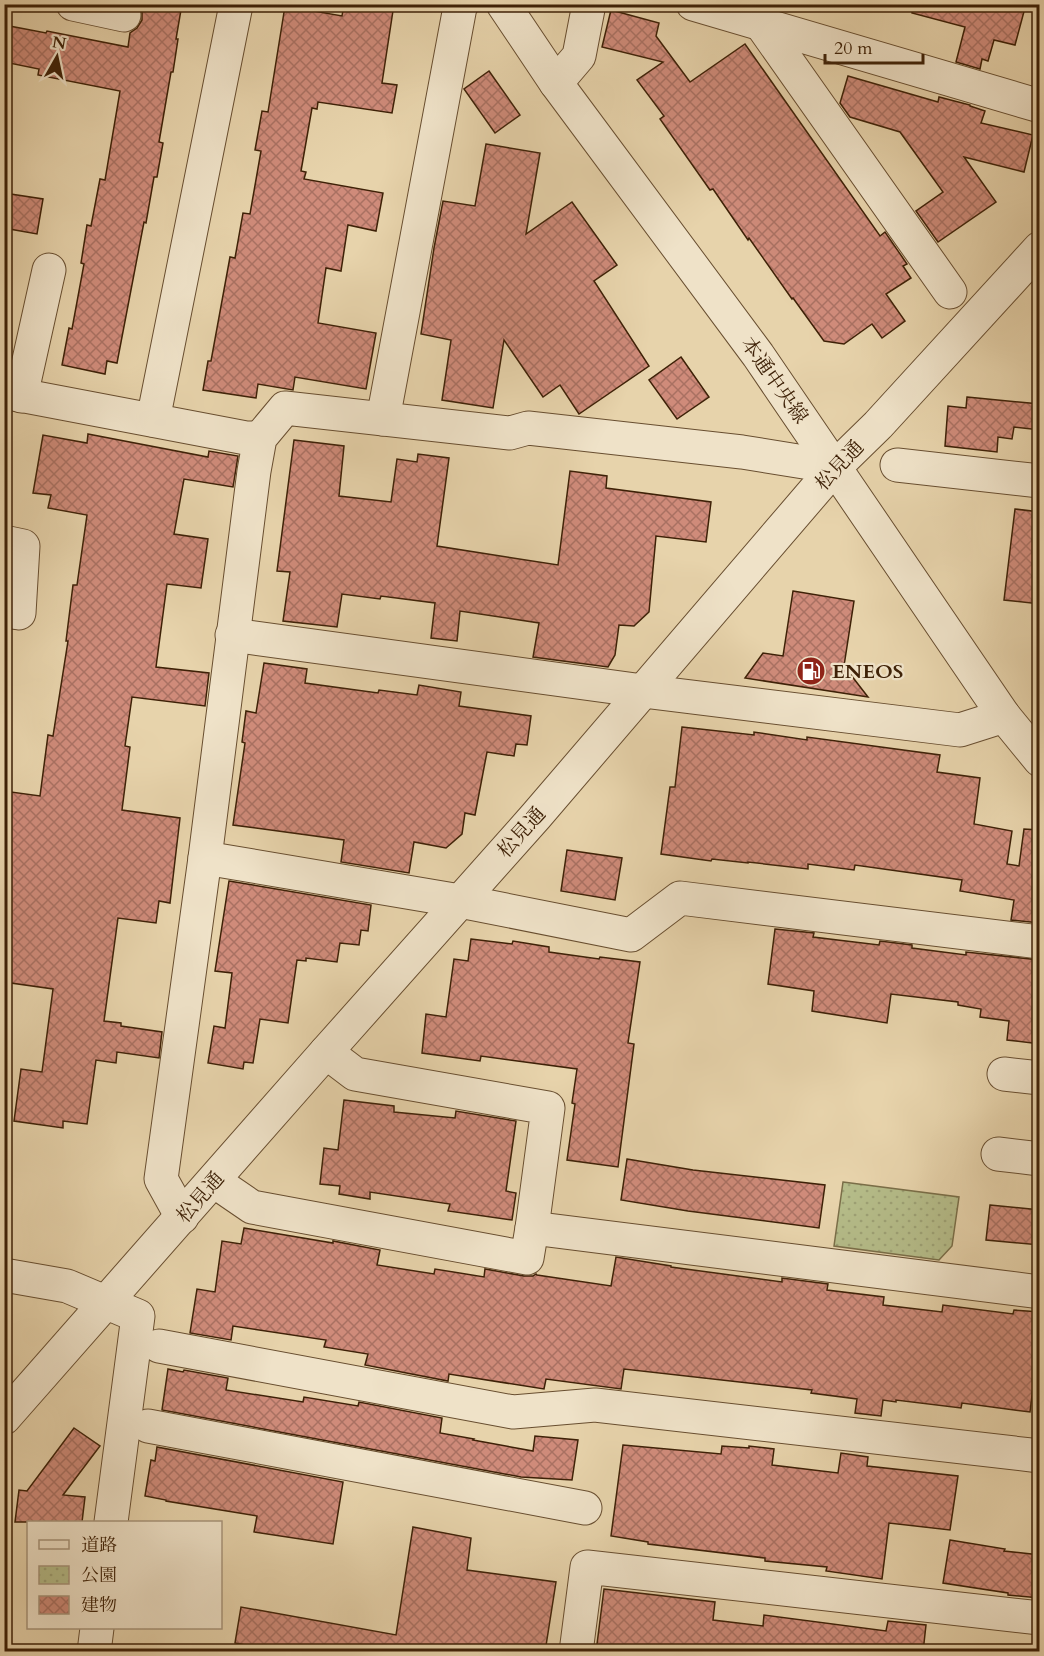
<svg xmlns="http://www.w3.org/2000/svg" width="1044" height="1656" viewBox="0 0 1044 1656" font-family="Cardo,'Noto Serif JP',serif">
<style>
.park{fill:url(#park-dots);stroke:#7a6e48;stroke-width:1.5}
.building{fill:url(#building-cross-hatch);stroke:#3e2107;stroke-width:1.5}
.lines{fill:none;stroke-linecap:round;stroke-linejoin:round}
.minor-casing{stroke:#684e30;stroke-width:35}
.minor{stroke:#efe2c8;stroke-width:33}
.labels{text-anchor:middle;stroke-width:4.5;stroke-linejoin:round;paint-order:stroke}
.street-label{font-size:20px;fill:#3e2107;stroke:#efe2c8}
.poi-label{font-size:20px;font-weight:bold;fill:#3e2107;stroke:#efe2c8;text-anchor:start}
</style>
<defs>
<pattern id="park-dots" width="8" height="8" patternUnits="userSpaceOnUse" patternTransform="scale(1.5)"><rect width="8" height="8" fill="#b5bc89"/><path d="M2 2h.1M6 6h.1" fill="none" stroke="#9da175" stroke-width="1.8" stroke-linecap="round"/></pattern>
<pattern id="building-cross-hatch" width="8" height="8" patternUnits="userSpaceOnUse" patternTransform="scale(1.5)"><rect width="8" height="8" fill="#cf8b7a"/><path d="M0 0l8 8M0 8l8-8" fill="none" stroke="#a97162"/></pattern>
</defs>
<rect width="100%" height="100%" fill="#e7d3ab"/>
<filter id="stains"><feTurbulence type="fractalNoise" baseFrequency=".00333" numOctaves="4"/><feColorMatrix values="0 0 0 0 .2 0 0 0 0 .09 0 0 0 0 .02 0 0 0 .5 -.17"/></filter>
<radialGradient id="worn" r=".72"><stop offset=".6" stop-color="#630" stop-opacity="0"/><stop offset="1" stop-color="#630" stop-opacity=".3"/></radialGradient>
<!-- park -->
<polygon class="park" points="843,1182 959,1197 952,1246 939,1260 834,1246"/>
<!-- building -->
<g class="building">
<polygon points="139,4 182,4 176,39 178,39 173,72 171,72 159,142 163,143 157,177 154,177 146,223 144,222 117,363 107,361 105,374 62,365 69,328 72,329 84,264 81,263 87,225 91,226 100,179 105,180 120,91 38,75 39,69 4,62 4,25 46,33 47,31 128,47 130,33 137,28 142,20 142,10"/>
<polygon points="344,4 394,4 382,83 397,85 392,113 318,102 317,109 312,108 301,171 306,172 304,179 383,193 376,231 348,225 341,271 326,268 318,323 376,333 366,389 295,377 293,390 258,384 256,398 203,390 208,361 211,361 230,257 235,258 243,213 250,214 261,151 255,150 262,111 268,112 285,6 342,16"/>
<polygon points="913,4 1026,4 1015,45 994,40 988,61 982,59 980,69 956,62 965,27 912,13"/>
<polygon points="611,10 659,23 656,36 690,82 745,44 880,236 885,232 907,264 903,266 911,278 886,294 905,321 882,338 872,324 844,344 824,341 793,298 792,299 749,238 748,240 713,189 710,190 660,119 664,116 637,80 663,62 602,47"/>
<polygon points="489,71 520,115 495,133 464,89"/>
<polygon points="848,76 938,102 939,97 970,105 970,106 985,111 981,123 1033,135 1024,172 964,157 996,202 938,242 916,211 943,192 900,132 850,117 840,103"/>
<polygon points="486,144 540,153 526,234 572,202 617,265 594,281 649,366 579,414 560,385 543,397 504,340 493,408 442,400 451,340 421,334 434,248 443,201 475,206"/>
<polygon points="4,193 43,199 37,234 4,228"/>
<polygon points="681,357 709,397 677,419 649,380"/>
<polygon points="967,397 1040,404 1040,430 1014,427 1012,439 998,437 997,452 945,446 948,406 966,408"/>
<polygon points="88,434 208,457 209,451 238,456 233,487 184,479 174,534 208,539 201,588 167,584 156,667 209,673 205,706 132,697 125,746 130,747 122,810 180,818 170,903 159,901 156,923 118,918 104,1021 121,1023 121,1026 162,1032 159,1058 117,1052 116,1063 96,1060 87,1124 63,1121 63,1128 14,1121 21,1069 42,1072 53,989 4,982 4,791 40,796 48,735 53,736 68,641 66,641 73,585 77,585 87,515 48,508 51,495 33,493 43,435 87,443"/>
<polygon points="294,440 344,446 339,496 391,502 397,459 417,462 418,454 449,458 437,546 558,565 570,471 607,476 606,488 711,502 706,542 656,536 649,612 634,626 619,625 615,655 608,667 533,657 539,623 460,611 457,641 431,638 435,603 381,596 380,599 342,594 337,627 283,621 290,572 277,571"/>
<polygon points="1015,509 1040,512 1040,604 1004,600"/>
<polygon points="793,591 854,601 844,666 868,697 745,678 763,653 783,656"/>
<polygon points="264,663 307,669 305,683 378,693 379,690 417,695 419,685 461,692 459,706 531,716 527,745 516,744 514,756 487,752 475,815 465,813 462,834 446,848 414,842 409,873 341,862 344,840 233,825 245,743 242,742 246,711 256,713"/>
<polygon points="682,727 754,735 754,732 807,740 807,737 940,755 937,772 980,778 974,824 1012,831 1007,864 1019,866 1024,829 1040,830 1040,923 1011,920 1014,900 960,891 962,880 855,865 854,870 808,864 808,869 748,862 748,863 712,859 711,861 661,854 670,787 675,787"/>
<polygon points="567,850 622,858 615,900 561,891"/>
<polygon points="229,881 371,905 368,931 361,930 359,945 340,943 337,962 306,958 306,961 297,960 288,1023 260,1019 253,1063 244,1062 243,1069 208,1063 214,1026 225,1028 232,973 215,971"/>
<polygon points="775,929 814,933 813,937 879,945 880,941 912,945 912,948 966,955 966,952 1040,960 1040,1044 1007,1040 1009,1021 980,1017 981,1009 958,1005 958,1002 891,994 887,1023 812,1011 814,991 768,984"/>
<polygon points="471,939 512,944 513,941 549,947 549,952 599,959 600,957 640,962 628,1043 634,1044 618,1167 567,1160 575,1104 572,1103 577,1069 481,1056 480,1061 422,1053 426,1014 446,1017 454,959 468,961"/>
<polygon points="344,1100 394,1106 394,1112 455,1118 456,1111 516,1121 506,1191 516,1193 512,1220 448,1211 450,1204 370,1192 370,1199 339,1194 340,1186 320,1184 324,1148 338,1150"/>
<polygon points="627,1159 693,1170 825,1185 819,1228 688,1211 621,1200"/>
<polygon points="990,1205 1040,1210 1040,1245 986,1240"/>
<polygon points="244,1228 333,1243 333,1241 380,1250 377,1265 434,1274 435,1269 484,1277 485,1269 524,1276 533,1276 536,1274 537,1275 611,1286 616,1257 671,1266 671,1267 782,1282 782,1278 828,1284 827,1290 884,1297 883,1305 942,1312 943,1305 1013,1314 1014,1310 1040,1312 1040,1355 1037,1355 1030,1412 962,1403 961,1408 896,1400 896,1402 883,1400 881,1416 855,1413 857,1399 811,1393 812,1390 624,1369 621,1389 546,1379 544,1389 449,1374 448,1381 365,1365 368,1354 324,1347 326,1340 233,1326 231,1340 190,1333 197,1289 215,1292 222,1241 241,1244"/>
<polygon points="168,1369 183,1372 184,1370 228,1378 226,1390 303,1402 304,1397 358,1406 359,1402 442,1418 440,1433 474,1439 473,1440 533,1451 535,1436 578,1440 572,1480 521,1477 162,1410"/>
<polygon points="74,1428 100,1446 63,1495 85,1497 82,1522 15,1522 19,1490 27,1491"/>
<polygon points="623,1445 721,1454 722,1446 749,1448 749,1446 774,1449 772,1465 838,1473 841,1453 868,1457 867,1466 958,1476 950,1530 889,1523 882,1579 826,1571 827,1567 765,1561 765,1558 648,1544 648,1542 611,1536"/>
<polygon points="157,1447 343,1482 333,1544 254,1532 257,1516 166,1501 166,1500 145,1496 151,1460 155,1461"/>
<polygon points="413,1527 471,1538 467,1570 556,1582 545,1652 282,1652 235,1643 241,1607 396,1635"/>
<polygon points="950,1540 1005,1549 1004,1551 1040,1555 1040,1598 1008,1595 1008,1593 943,1583"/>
<polygon points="604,1589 715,1602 713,1620 763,1626 764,1615 886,1631 888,1621 926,1625 923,1652 596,1652"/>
</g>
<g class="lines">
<!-- minor casing -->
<g class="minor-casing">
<g id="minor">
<polyline points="73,4 124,15"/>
<polyline points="503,4 556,83 758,355 1004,716 1040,760"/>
<polyline points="693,4 1040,106"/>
<polyline points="761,24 950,292"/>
<polyline points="556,83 579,56 589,4"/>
<polyline points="4,392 246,438 260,438"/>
<polyline points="21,396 49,270"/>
<polyline points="383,419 460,7 462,4"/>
<polyline points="153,420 236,5"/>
<polyline points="897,465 1040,481"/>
<polyline points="4,542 23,546 19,613 4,611"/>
<polyline points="232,635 643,691 960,730 1004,716"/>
<polyline points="205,858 460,901 631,935 680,898 1040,942"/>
<polyline points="1004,1074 1040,1078"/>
<polyline points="998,1154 1040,1159"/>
<polyline points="214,1181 252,1207 527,1258 532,1228 548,1108 355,1074 326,1052"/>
<polyline points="182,1217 161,1179 205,858 254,471 260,438 285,408 510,433 528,428 742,452 835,467"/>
<polyline points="532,1228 1040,1292"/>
<polyline points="4,1275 67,1286 138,1316 111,1522"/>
<polyline points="159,1346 513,1412 595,1405 1040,1456"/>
<polyline points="4,1418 326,1052 536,816 835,467 878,425 1040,248"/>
<polyline points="148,1426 585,1508"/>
<polyline points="94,1652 97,1628"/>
<polyline points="576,1652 587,1567 1040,1618"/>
</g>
</g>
<!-- minor -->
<use href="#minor" class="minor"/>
</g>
<!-- icons -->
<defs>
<g id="fuel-disc" transform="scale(1.5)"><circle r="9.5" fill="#8f2418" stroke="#efe2c8"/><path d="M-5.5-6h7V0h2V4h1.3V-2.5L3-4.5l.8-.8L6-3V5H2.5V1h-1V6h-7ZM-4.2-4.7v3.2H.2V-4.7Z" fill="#fff"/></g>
</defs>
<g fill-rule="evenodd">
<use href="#fuel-disc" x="811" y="671"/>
</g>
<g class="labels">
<!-- street labels -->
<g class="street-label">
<text transform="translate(775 380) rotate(55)" y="7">本通中央線</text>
<text transform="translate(839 465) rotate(-47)" y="7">松見通</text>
<text transform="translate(521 832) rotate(-48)" y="7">松見通</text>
<text transform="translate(200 1197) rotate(-49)" y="7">松見通</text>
</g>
<!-- poi labels -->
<g class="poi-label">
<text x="832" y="678">ENEOS</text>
</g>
</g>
<!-- margin -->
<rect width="1044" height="1656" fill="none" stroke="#e7d3ab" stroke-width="24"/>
<rect x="6" y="6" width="1032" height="1644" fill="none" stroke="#3e2107" stroke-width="3"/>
<rect x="12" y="12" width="1020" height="1632" fill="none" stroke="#3e2107" stroke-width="1.5"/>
<!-- legend -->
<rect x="27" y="1521" width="195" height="108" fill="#efe2c8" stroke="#a8957b" stroke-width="1.5"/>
<rect x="39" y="1540" width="30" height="9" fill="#efe2c8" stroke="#a8957b" stroke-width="1.5"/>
<text x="81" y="1551" font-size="18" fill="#3e2107">道路</text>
<rect x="39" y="1566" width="30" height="18" fill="url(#park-dots)" stroke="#a8957b" stroke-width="1.5"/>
<text x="81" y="1581" font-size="18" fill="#3e2107">公園</text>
<rect x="39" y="1596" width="30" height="18" fill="url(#building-cross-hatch)" stroke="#a8957b" stroke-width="1.5"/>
<text x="81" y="1611" font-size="18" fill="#3e2107">建物</text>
<!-- north arrow -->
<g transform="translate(57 57) rotate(9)" stroke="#efe2c8" stroke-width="4.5" paint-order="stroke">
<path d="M0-4.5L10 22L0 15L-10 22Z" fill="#3e2107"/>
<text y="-9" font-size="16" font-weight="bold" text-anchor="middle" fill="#3e2107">N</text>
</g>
<!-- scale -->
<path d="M825 54v9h98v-9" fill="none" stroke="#3e2107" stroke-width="3"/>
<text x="834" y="54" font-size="18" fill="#3e2107" stroke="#efe2c8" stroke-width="4.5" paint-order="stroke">20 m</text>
<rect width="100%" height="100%" filter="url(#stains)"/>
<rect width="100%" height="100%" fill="url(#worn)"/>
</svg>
